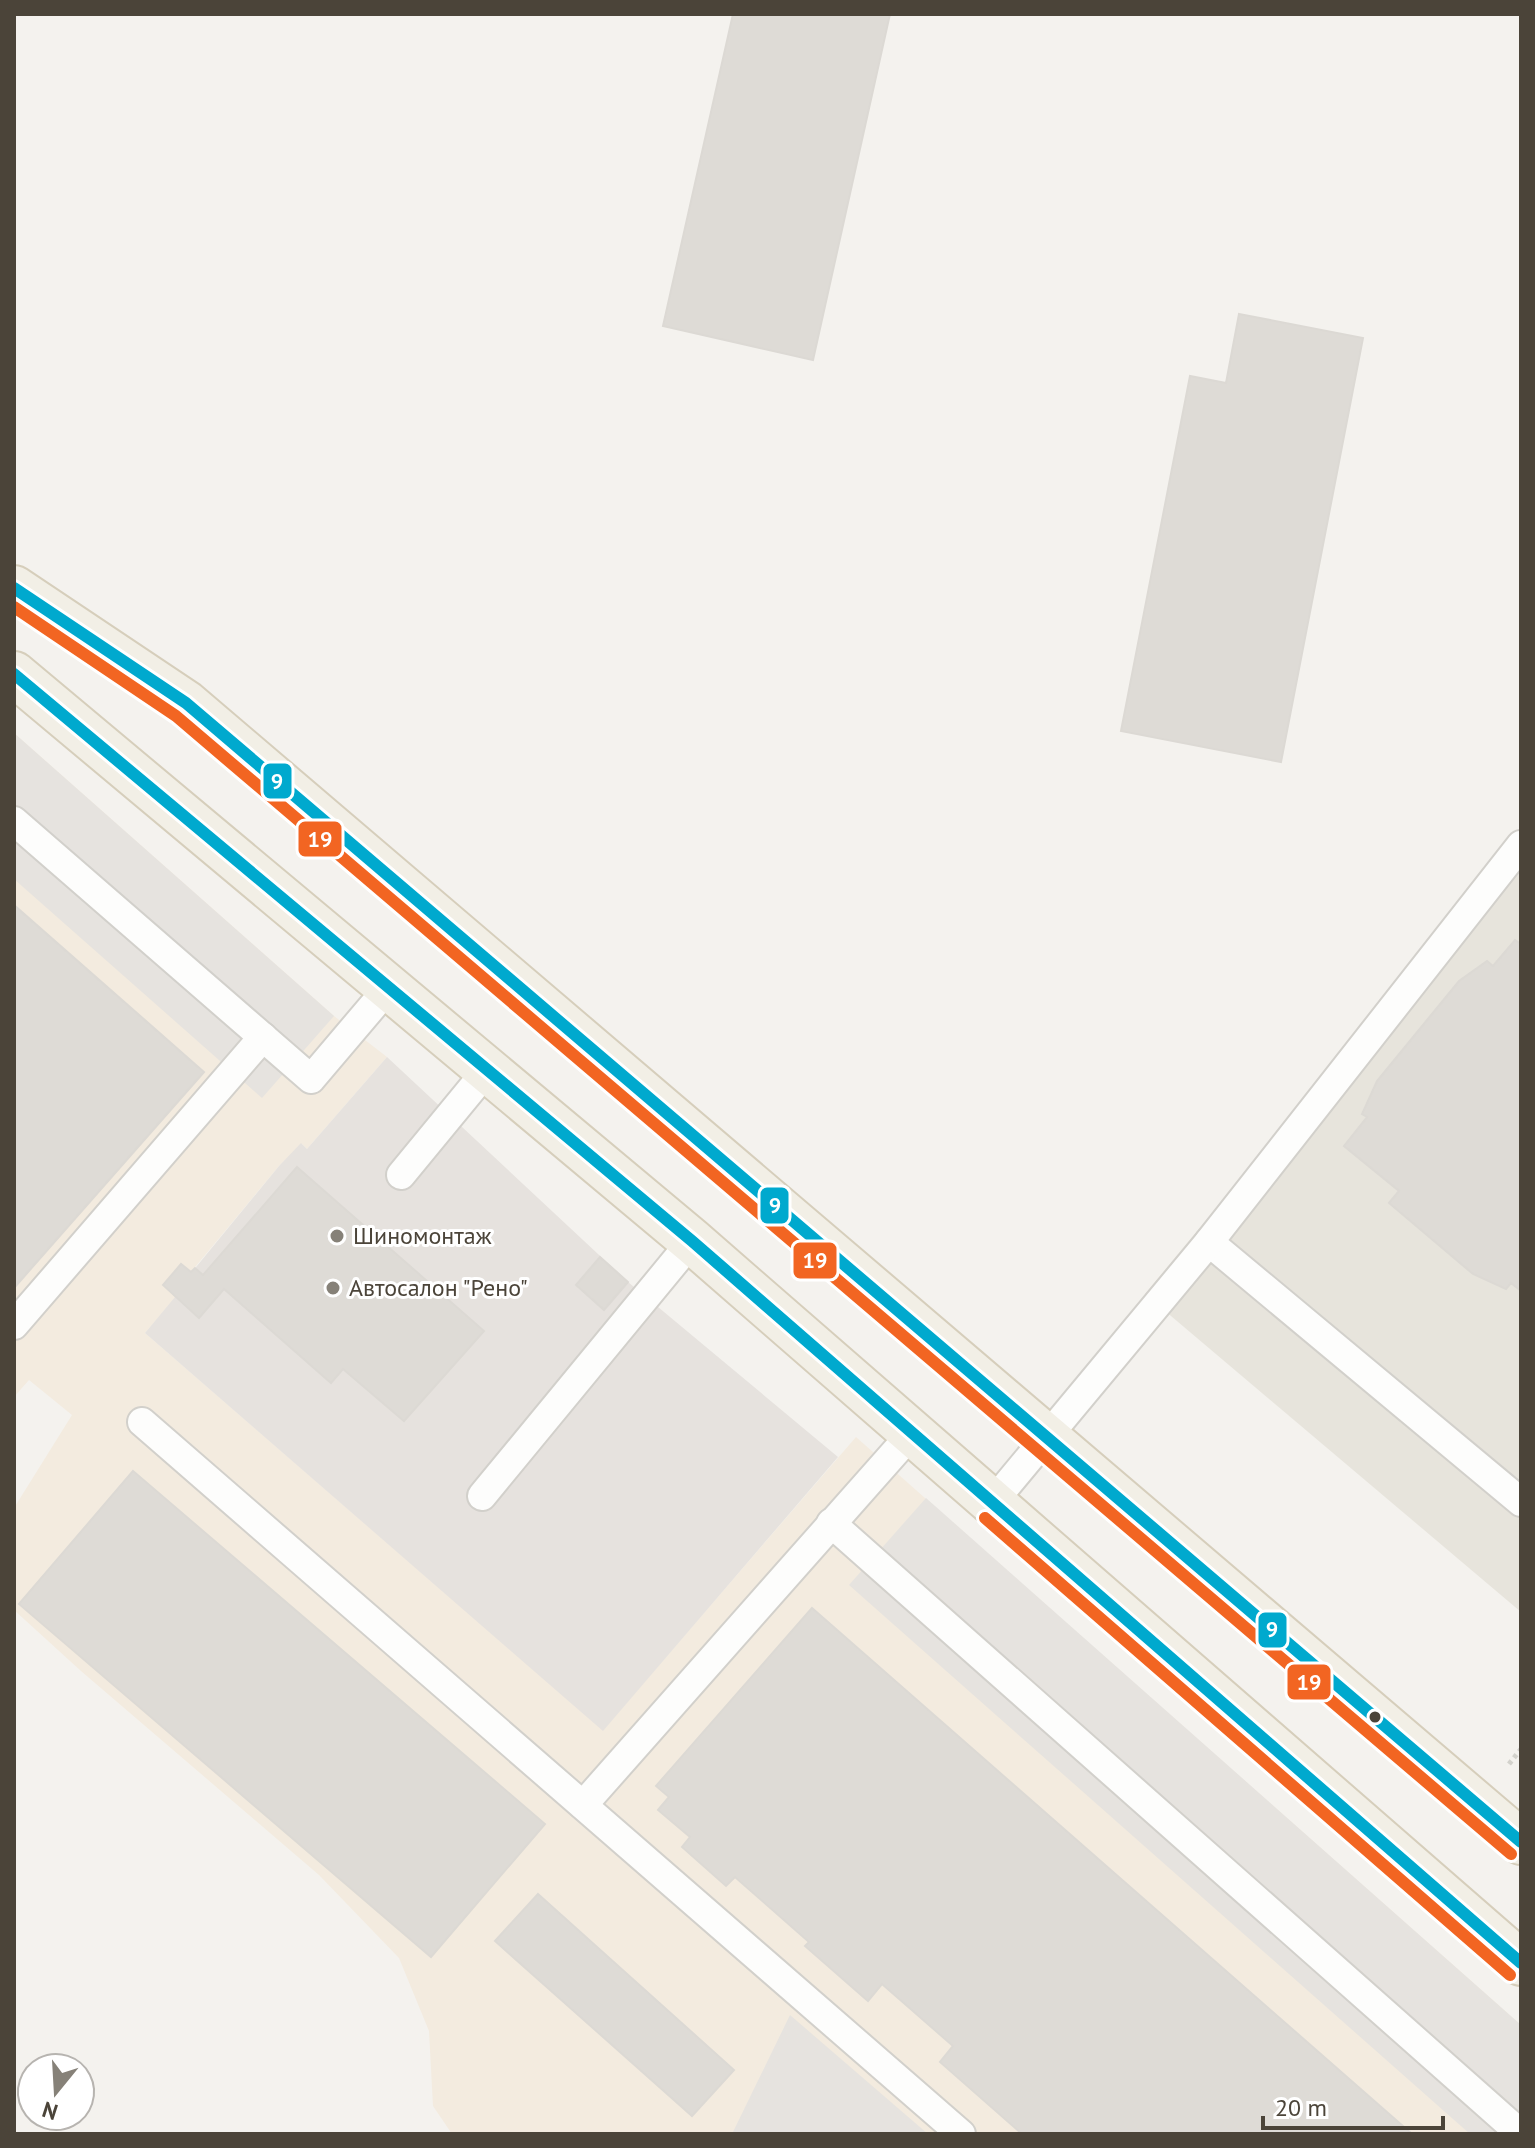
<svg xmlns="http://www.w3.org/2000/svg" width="1535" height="2148" viewBox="0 0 1535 2148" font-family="'PT Sans',sans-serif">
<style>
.residential{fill:#e7e4dc}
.commercial{fill:#f3ebdf}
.industrial{fill:#e6e2de}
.parking{fill:#e6e3df}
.building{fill:#dedbd6;stroke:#dcd9d4;stroke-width:2}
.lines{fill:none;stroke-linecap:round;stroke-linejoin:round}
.service-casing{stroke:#d2d0cb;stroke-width:32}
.primary-casing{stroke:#d6cebb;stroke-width:48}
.path{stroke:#d3d2cc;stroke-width:5;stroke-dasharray:4 4;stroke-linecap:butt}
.service{stroke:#fdfdfc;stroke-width:28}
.primary{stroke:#f2efe6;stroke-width:44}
.bus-1-casing{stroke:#fff;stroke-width:18}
.bus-2-casing{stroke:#fff;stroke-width:18}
.bus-1{stroke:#00a9ce;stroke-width:12}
.bus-2{stroke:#f26522;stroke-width:12}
.poi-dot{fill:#868178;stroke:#fff;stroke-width:3}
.bus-dot{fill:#4b4439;stroke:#fff;stroke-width:3}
.labels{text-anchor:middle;stroke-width:6;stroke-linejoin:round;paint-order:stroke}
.poi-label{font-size:24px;fill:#4b4439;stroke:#fff;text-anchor:start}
.line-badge{stroke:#fff;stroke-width:3}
.badge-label{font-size:22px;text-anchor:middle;font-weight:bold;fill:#fff}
</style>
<rect width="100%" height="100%" fill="#f4f2ee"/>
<!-- residential -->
<polygon class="residential" points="1521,839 1521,1612 1145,1294"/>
<!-- commercial -->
<polygon class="commercial" points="14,733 334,1016 387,1057 307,1149 302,1144 279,1166 191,1272 181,1264 176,1297 145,1333 603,1730 856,1437 1521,2025 1521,2134 452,2134 433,2106 429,2031 399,1958 319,1875 81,1671 14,1610 14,1508 72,1415 29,1380 14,1397"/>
<!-- industrial -->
<polygon class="industrial" points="387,1057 628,1282 838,1457 603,1731 145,1333 175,1297 163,1285 181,1264 192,1272 279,1166 301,1143 307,1149"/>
<!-- parking -->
<g class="parking">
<polygon points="14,733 334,1016 262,1098 14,879"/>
<polygon points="926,1498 1521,2025 1521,2134 1470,2134 849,1585"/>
<polygon points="790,2015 928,2134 732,2134"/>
</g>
<!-- building -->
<g class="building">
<polygon points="733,14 890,14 813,360 663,326"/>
<polygon points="1239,314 1363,338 1281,762 1121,731 1190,376 1226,383"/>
<polygon points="14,905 204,1072 14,1288"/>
<polygon points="1515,940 1521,944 1521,1291 1511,1283 1506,1289 1473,1274 1389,1203 1399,1191 1344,1146 1367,1117 1362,1114 1377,1081 1459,981 1487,961 1493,966"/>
<polygon points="297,1167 484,1331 404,1421 343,1369 331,1383 224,1289 199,1318 163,1285 181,1264 191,1272 195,1268 203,1275"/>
<polygon points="600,1257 628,1282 604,1310 576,1285"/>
<polygon points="133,1471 545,1824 431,1957 19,1604"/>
<polygon points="812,1608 1412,2134 1022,2134 940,2062 953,2046 882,1984 868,2001 805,1946 809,1942 735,1877 726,1886 682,1847 690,1837 658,1810 669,1797 656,1786"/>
<polygon points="538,1894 734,2070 692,2116 495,1941"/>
</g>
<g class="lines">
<!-- service casing -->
<g class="service-casing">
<g id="service">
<polyline points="14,821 311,1079 389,987"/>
<polyline points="401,1175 489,1068"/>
<polyline points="1209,1242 1521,1502"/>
<polyline points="14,1325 263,1037"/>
<polyline points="142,1422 961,2134"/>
<polyline points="482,1496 692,1241"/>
<polyline points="992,1503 1209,1242 1521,845"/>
<polyline points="831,1523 1521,2134"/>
<polyline points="583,1805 913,1432"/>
</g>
</g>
<!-- primary casing -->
<g class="primary-casing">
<g id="primary">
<polyline points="14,588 186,703 1521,1842"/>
<polyline points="14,674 692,1241 1521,1963"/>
</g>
</g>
<!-- path -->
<polyline class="path" points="1509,1764 1521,1749"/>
<!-- service -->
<use href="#service" class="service"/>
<!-- primary -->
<use href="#primary" class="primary"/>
<!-- bus-1 casing -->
<g class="bus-1-casing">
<g id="bus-1">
<polyline points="14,588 186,703 1521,1842"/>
<polyline points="14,674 692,1241 1521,1963"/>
</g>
</g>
<!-- bus-2 casing -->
<g class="bus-2-casing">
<g id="bus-2">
<polyline points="14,607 176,716 1511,1854"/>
<polyline points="985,1518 1510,1975"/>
</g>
</g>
<!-- bus-1 -->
<use href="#bus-1" class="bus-1"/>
<!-- bus-2 -->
<use href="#bus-2" class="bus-2"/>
</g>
<!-- markers -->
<g class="poi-dot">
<circle cx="337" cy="1236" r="8"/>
<circle cx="333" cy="1288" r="8"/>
</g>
<circle class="bus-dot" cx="1375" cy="1717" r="7"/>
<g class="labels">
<!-- poi labels -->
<g class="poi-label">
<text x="353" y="1244">Шиномонтаж</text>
<text x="349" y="1296">Автосалон "Рено"</text>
</g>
</g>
<g class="line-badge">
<rect x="262" y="762" width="31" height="38" rx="8" fill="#00a9ce"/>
<rect x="297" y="820" width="46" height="38" rx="8" fill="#f26522"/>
<rect x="759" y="1186" width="31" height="39" rx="8" fill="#00a9ce"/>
<rect x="792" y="1241" width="46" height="39" rx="8" fill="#f26522"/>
<rect x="1257" y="1611" width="31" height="38" rx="8" fill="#00a9ce"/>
<rect x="1286" y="1663" width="46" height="38" rx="8" fill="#f26522"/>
</g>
<g class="badge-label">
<text x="277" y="789">9</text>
<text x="320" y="847">19</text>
<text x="775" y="1213">9</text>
<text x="815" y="1268">19</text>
<text x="1272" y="1637">9</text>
<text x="1309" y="1690">19</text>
</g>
<!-- border -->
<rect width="1535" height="2148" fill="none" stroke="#4b4439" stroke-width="32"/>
<!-- north arrow -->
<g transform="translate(56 2092) rotate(198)"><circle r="38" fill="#ffffff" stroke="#b7b4b0" stroke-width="2"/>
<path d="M0-6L14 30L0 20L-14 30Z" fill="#868178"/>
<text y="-12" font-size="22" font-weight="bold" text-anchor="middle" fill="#4b4439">N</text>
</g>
<!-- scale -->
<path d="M1263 2116v12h180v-12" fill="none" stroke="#4b4439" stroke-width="4"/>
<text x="1275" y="2116" font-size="24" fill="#4b4439" stroke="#ffffff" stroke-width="6" paint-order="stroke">20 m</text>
</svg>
